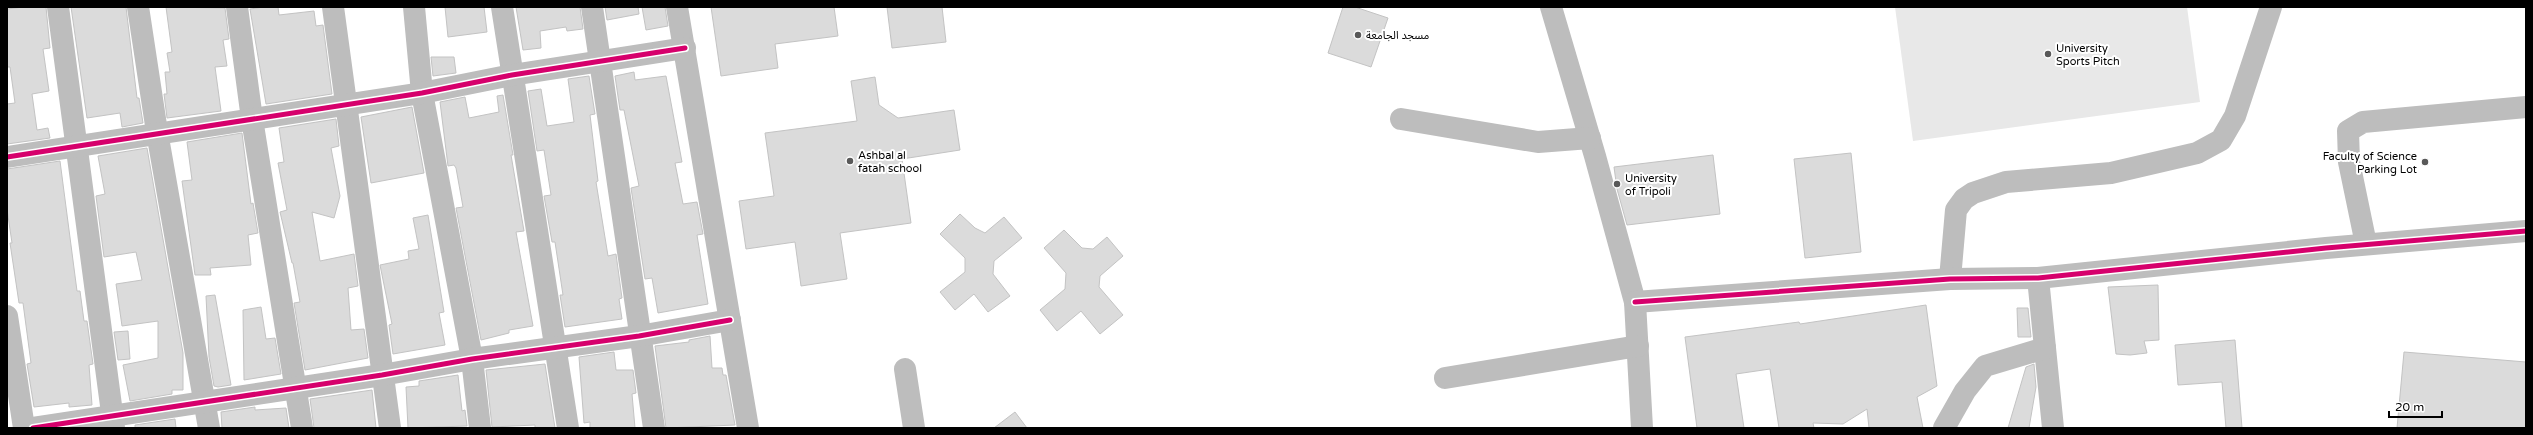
<svg xmlns="http://www.w3.org/2000/svg" width="2533" height="435" viewBox="0 0 2533 435" font-family="'Varela Round','Noto Sans Arabic',sans-serif">
<style>
.green{fill:#e8e8e8}
.building{fill:#dbdbdb;stroke:#c3c3c3}
.lines{fill:none;stroke-linecap:round;stroke-linejoin:round}
.minor{stroke:#bdbdbd;stroke-width:22}
.cycleway-casing{stroke:#fff;stroke-width:8}
.cycleway{stroke:#d6006c;stroke-width:5}
.poi-dot{fill:#595959;stroke:#fff;stroke-width:1.5}
.labels{text-anchor:middle;stroke-width:4;stroke-linejoin:round;paint-order:stroke}
.poi-label{font-size:11px;fill:#000;stroke:#fff;text-anchor:start}
</style>
<rect width="100%" height="100%" fill="#fff"/>
<!-- green -->
<polygon class="green" points="1895,7 2187,7 2200,102 1913,141"/>
<!-- building -->
<g class="building">
<polygon points="23,7 46,7 50,48 43,49 49,91 32,94 37,130 48,128 50,138 7,144 7,104 15,103 10,67 7,67 7,9"/>
<polygon points="71,7 126,7 137,98 139,98 143,123 122,127 120,113 87,118"/>
<polygon points="166,7 225,8 229,39 223,40 227,66 215,67 221,111 167,118 164,94 167,94 165,72 170,72 167,53 172,52"/>
<polygon points="264,7 278,7 279,15 314,11 316,26 323,25 332,94 266,104 250,9"/>
<polygon points="445,7 484,7 487,32 448,37"/>
<polygon points="516,7 580,7 583,29 567,31 566,27 540,31 541,48 523,50"/>
<polygon points="605,7 638,7 639,14 607,20"/>
<polygon points="642,7 665,7 668,26 646,30"/>
<polygon points="711,7 834,7 838,36 775,44 778,68 721,76"/>
<polygon points="887,7 942,7 946,42 892,48"/>
<polygon points="1343,7 1355,7 1388,18 1371,67 1328,53"/>
<polygon points="431,57 454,57 456,73 433,76"/>
<polygon points="634,72 635,80 666,76 682,162 675,163 683,204 697,202 703,234 697,235 708,304 658,313 652,278 645,279 631,188 639,186 624,110 620,110 615,76"/>
<polygon points="589,76 595,114 590,115 598,181 596,182 608,256 616,254 622,298 619,299 622,319 565,327 560,295 563,295 555,242 552,242 544,196 551,195 544,150 537,151 528,91 541,89 547,126 574,122 568,79"/>
<polygon points="875,77 879,105 898,118 954,110 960,150 902,159 911,223 840,233 847,279 801,286 795,242 746,249 739,201 774,196 765,133 857,121 851,81"/>
<polygon points="503,95 513,155 511,155 524,231 516,232 533,326 509,330 509,333 481,340 456,208 463,207 456,168 454,165 448,166 440,102 465,97 469,118 499,112 497,96"/>
<polygon points="412,107 424,173 371,183 361,117"/>
<polygon points="336,119 339,146 331,148 340,196 334,218 312,212 320,261 354,254 358,286 348,288 351,330 364,329 368,358 305,370 294,303 300,302 293,263 292,263 280,212 287,210 278,163 284,162 279,128"/>
<polygon points="242,133 251,204 253,203 258,233 248,235 251,265 210,268 211,275 195,275 182,181 192,180 187,142"/>
<polygon points="147,148 183,353 183,390 172,390 172,394 130,401 123,365 158,358 158,321 122,326 116,284 142,280 136,252 104,257 96,196 105,194 98,156"/>
<polygon points="1851,153 1861,252 1805,258 1794,159"/>
<polygon points="1713,155 1720,214 1627,225 1617,189 1614,167"/>
<polygon points="60,161 77,291 80,291 84,321 87,321 93,364 89,365 92,405 69,407 69,403 34,407 27,364 31,363 23,303 19,303 10,243 12,243 7,209 7,169"/>
<polygon points="960,214 975,228 985,233 1004,217 1022,238 994,261 993,274 1010,296 988,312 974,294 955,310 940,292 965,272 965,258 940,234"/>
<polygon points="428,215 444,312 439,313 445,345 393,354 389,325 392,324 380,265 409,259 408,251 419,249 413,218"/>
<polygon points="1064,230 1082,248 1093,249 1107,237 1123,256 1100,276 1099,287 1123,315 1100,334 1081,311 1057,331 1040,310 1065,289 1066,273 1044,248"/>
<polygon points="2158,285 2159,340 2144,341 2147,353 2130,355 2116,354 2108,287"/>
<polygon points="215,295 231,385 218,387 214,386 209,357 206,296"/>
<polygon points="1926,305 1937,386 1917,397 1923,428 1869,428 1867,409 1843,424 1813,423 1814,428 1779,428 1770,369 1736,374 1744,428 1697,428 1685,337 1799,322 1800,324"/>
<polygon points="261,307 266,339 275,338 281,374 244,380 243,310"/>
<polygon points="2017,308 2028,308 2031,337 2018,337"/>
<polygon points="128,331 130,359 118,360 114,332"/>
<polygon points="710,336 712,368 722,368 723,375 726,375 735,425 666,428 655,346 689,342 689,340"/>
<polygon points="2235,340 2242,428 2226,428 2222,382 2178,385 2175,345"/>
<polygon points="614,352 616,370 633,370 636,393 632,394 635,428 590,428 590,422 584,423 579,357"/>
<polygon points="2404,352 2526,362 2526,428 2397,428"/>
<polygon points="545,364 555,428 535,428 535,425 492,427 486,370"/>
<polygon points="2034,364 2036,387 2029,428 2008,428 2026,367"/>
<polygon points="458,375 462,411 465,410 467,426 408,428 406,387 419,386 419,381"/>
<polygon points="372,390 376,428 314,428 310,399"/>
<polygon points="255,407 255,410 286,408 289,428 222,428 221,412"/>
<polygon points="1015,412 1027,428 994,428"/>
<polygon points="175,419 176,428 135,428 135,425"/>
</g>
<g class="lines">
<!-- minor -->
<g class="minor">
<polyline points="58,7 114,428"/>
<polyline points="138,7 157,132 209,428"/>
<polyline points="237,7 252,119 302,428"/>
<polyline points="333,7 390,428"/>
<polyline points="414,7 422,93 472,359 480,428"/>
<polyline points="502,7 568,428"/>
<polyline points="592,7 654,428"/>
<polyline points="677,7 748,428"/>
<polyline points="1551,7 1595,156 1635,302 1642,428"/>
<polyline points="1401,119 1538,142 1590,138"/>
<polyline points="7,157 422,93 512,75 685,48"/>
<polyline points="2366,244 2349,162 2348,131 2363,122 2526,107"/>
<polyline points="2038,278 2053,428"/>
<polyline points="1950,279 1956,210 1964,199 1973,193 2006,182 2111,173 2197,153 2221,140 2235,116 2271,7"/>
<polyline points="1635,302 1950,279 2038,278 2326,248 2526,231"/>
<polyline points="7,316 24,428"/>
<polyline points="905,369 914,428"/>
<polyline points="1445,378 1638,346"/>
<polyline points="33,428 382,375 472,359 639,336 730,320"/>
<polyline points="1944,428 1965,391 1985,366 2045,348"/>
</g>
<!-- cycleway casing -->
<g class="cycleway-casing">
<g id="cycleway">
<polyline points="7,157 422,93 512,75 685,48"/>
<polyline points="1635,302 1950,279 2038,278 2326,248 2526,231"/>
<polyline points="33,428 382,375 472,359 639,336 730,320"/>
</g>
</g>
<!-- cycleway -->
<use href="#cycleway" class="cycleway"/>
</g>
<!-- markers -->
<g class="poi-dot">
<circle cx="1358" cy="35" r="4"/>
<circle cx="2048" cy="54" r="4"/>
<circle cx="850" cy="161" r="4"/>
<circle cx="2425" cy="162" r="4"/>
<circle cx="1617" cy="184" r="4"/>
</g>
<g class="labels">
<!-- poi labels -->
<g class="poi-label">
<text x="1366" y="39">مسجد الجامعة</text>
<text x="2056" y="52">University<tspan x="2056" dy="13">Sports Pitch</tspan></text>
<text x="858" y="159">Ashbal al<tspan x="858" dy="13">fatah school</tspan></text>
<text x="2417" y="160" text-anchor="end">Faculty of Science<tspan x="2417" dy="13">Parking Lot</tspan></text>
<text x="1625" y="182">University<tspan x="1625" dy="13">of Tripoli</tspan></text>
</g>
</g>
<!-- border -->
<rect width="2533" height="435" fill="none" stroke="#000000" stroke-width="16"/>
<!-- scale -->
<path d="M2389 411v6h53v-6" fill="none" stroke="#000000" stroke-width="2"/>
<text x="2395" y="411" font-size="12" fill="#000000" stroke="#ffffff" stroke-width="3" paint-order="stroke">20 m</text>
</svg>
